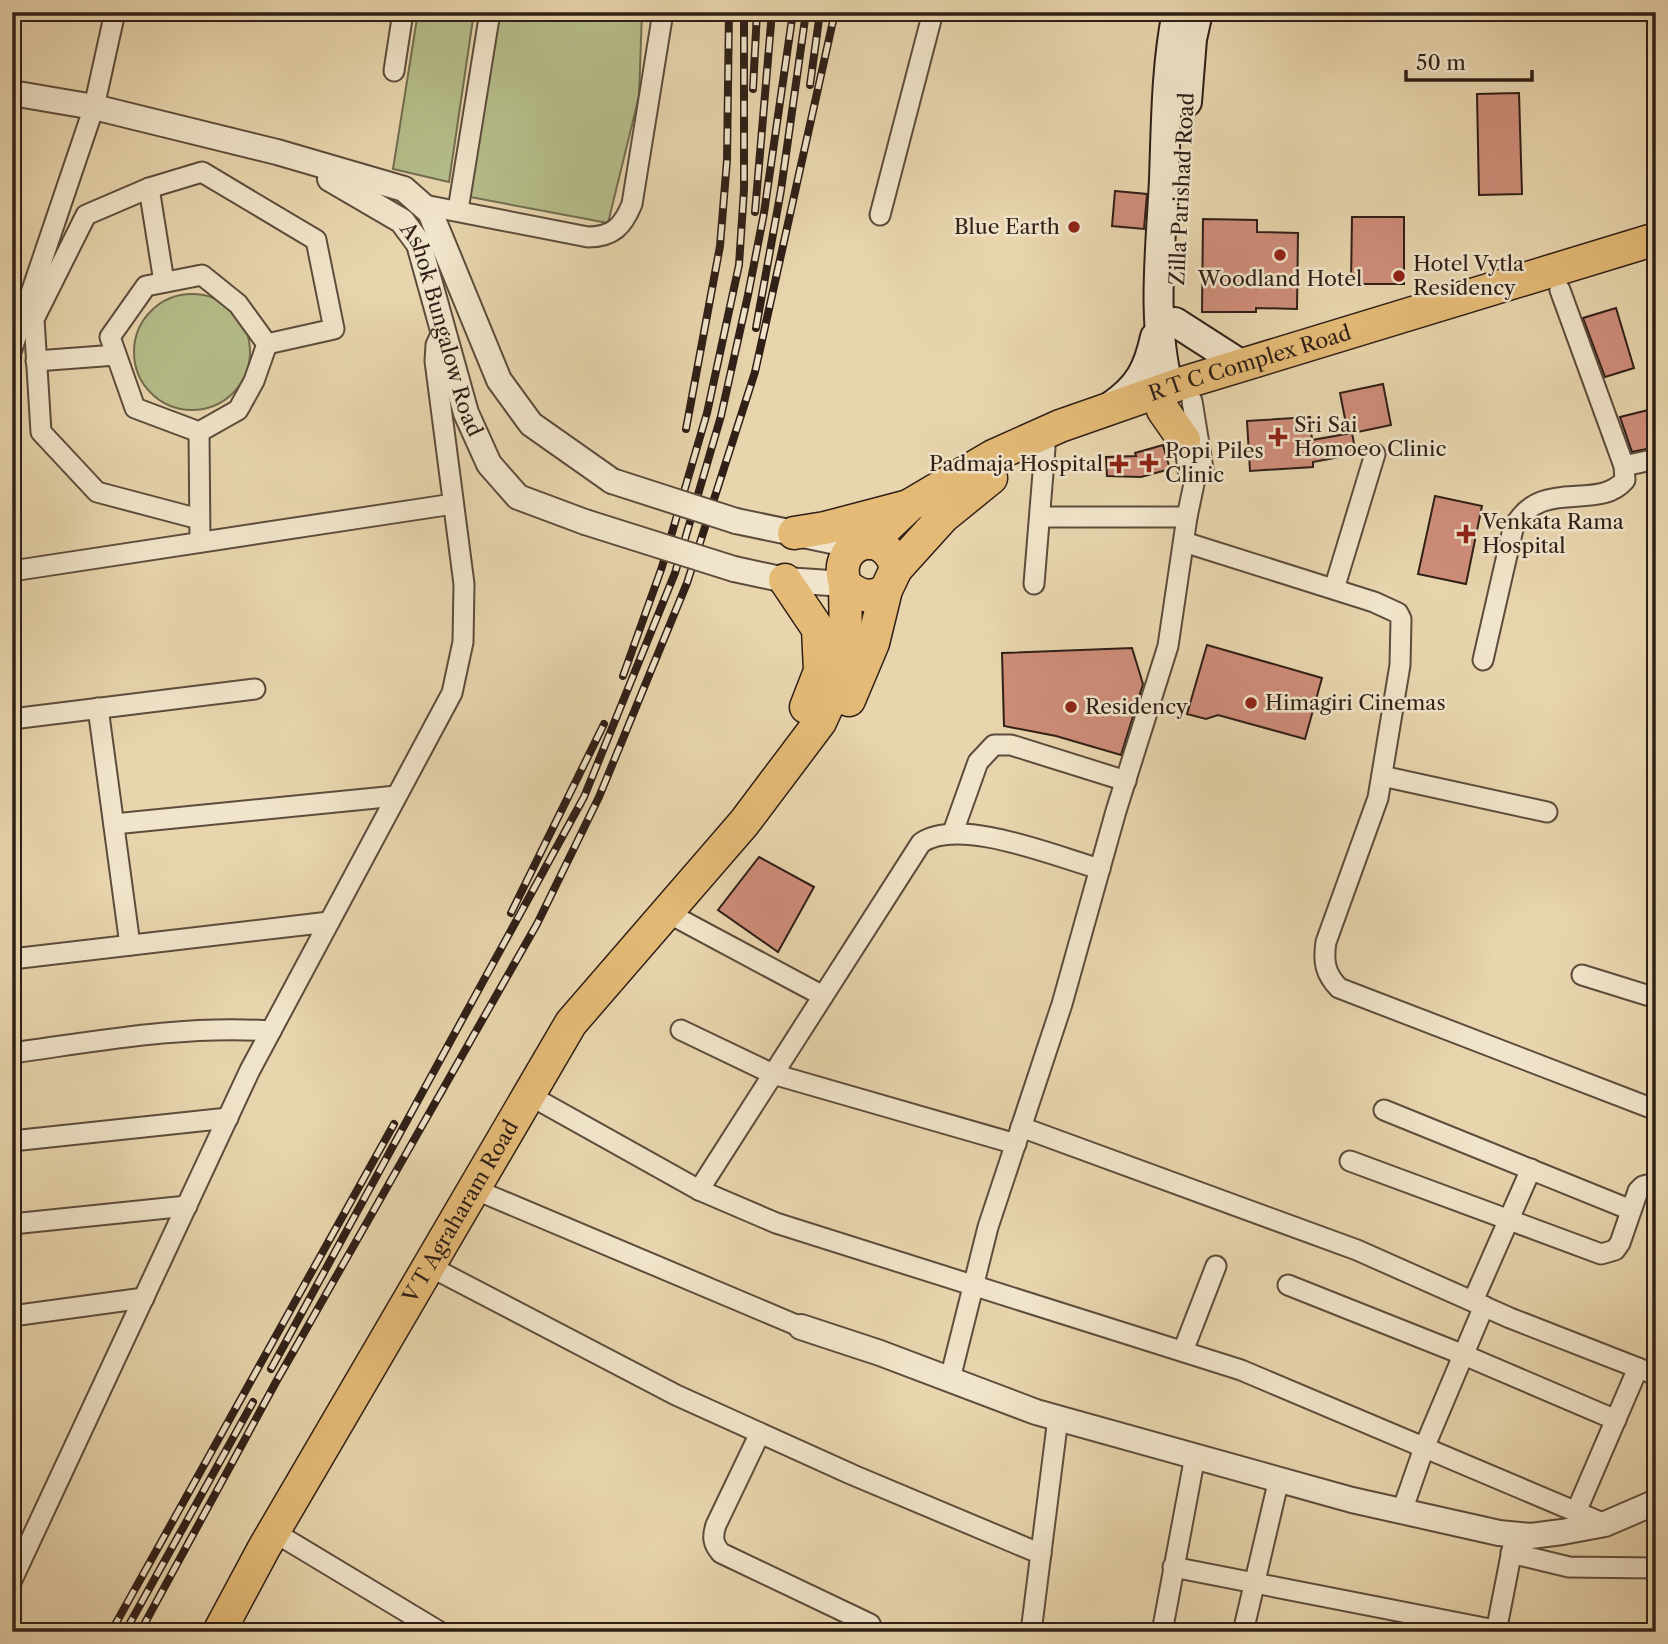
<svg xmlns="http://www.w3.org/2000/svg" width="1668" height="1644" viewBox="0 0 1668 1644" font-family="'Libre Caslon Text',serif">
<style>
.green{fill:#b5bd8a;stroke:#726e50;stroke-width:2}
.building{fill:#cf8d7a;stroke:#2f1f17;stroke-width:2}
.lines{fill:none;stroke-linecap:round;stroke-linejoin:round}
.minor-casing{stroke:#5d4c3c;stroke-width:23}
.tertiary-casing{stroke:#5d4c3c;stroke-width:28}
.secondary-casing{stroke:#2f1f17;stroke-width:32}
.primary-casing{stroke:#2f1f17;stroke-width:35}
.minor{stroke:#f0e4ca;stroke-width:19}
.tertiary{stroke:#f0e4ca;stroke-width:24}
.secondary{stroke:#f0e4ca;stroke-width:28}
.primary{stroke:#e4ba76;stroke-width:32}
.rail-casing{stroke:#2f1f17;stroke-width:8}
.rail{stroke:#f0e4ca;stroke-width:5;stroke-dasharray:16;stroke-linecap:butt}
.tertiary-bridge-casing{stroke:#5d4c3c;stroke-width:28;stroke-linecap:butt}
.tertiary-bridge{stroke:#f0e4ca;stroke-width:24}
.poi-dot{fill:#8f2418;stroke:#f0e4ca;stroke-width:2.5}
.labels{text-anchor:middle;stroke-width:5;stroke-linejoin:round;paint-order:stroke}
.street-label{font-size:21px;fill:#2f1f17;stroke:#f0e4ca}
.poi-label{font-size:21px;fill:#2f1f17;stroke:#f0e4ca;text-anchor:start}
</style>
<rect width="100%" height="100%" fill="#e8d5ad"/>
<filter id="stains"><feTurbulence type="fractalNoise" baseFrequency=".00286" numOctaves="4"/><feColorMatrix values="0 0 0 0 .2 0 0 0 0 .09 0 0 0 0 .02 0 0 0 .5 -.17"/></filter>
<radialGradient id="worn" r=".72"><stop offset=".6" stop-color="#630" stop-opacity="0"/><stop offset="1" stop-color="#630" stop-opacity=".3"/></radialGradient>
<!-- green -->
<g class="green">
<polygon points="418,12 474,12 449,182 393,169"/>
<polygon points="498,12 642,12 639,96 608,223 470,197"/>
<circle cx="192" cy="352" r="58"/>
</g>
<!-- building -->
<g class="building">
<polygon points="1519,93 1522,194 1479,195 1477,94"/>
<polygon points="1115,191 1147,194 1144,229 1112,226"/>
<polygon points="1352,217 1404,217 1404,284 1351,284"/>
<polygon points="1203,219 1257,220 1257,232 1298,233 1297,309 1256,308 1256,312 1202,312"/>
<polygon points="1616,308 1634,368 1605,377 1583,318"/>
<polygon points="1383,384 1391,425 1348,434 1340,393"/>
<polygon points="1656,408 1656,447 1632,452 1620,417"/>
<polygon points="1310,417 1312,440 1352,433 1356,454 1313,462 1313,467 1250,471 1247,421"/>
<polygon points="1163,445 1170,469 1141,477 1107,476 1106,457 1136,456 1135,453"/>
<polygon points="1435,496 1482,506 1466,584 1418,574"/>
<polygon points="1207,645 1322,678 1305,739 1218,715 1206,719 1187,714"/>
<polygon points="1132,648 1143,684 1121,755 1056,736 1004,726 1002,653"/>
<polygon points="759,857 814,887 778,952 718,910"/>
</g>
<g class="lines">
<!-- minor casing -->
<g class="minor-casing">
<g id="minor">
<polyline points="394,71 403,12"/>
<polyline points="149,188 164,282"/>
<path d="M424 205 588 237C613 237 623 226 632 204L663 12"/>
<polyline points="458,210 490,12"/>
<polyline points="880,215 933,12"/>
<polyline points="12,349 94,107 115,12"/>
<polyline points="36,361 116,355"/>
<polyline points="1183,431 1188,470 1195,479"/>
<polyline points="199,432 238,410 254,381 267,344 238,304 202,275 146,286 110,337 135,408 199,432 200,542"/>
<polyline points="1624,466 1656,459"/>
<polyline points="1042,517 1187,517"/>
<polyline points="199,519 97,492 41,432 34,319 86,215 149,188 202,172 316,240 334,329 267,344"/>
<path d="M1184 542 1374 602 1398 613 1401 619 1400 665 1378 798 1326 942C1323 961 1325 974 1339 988L1656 1110"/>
<polyline points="12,571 453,504"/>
<polyline points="1034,584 1045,448"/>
<polyline points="1334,589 1375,454"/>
<path d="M1483 660 1513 529C1540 475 1597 513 1625 480L1624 466 1560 290"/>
<polyline points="98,708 130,945"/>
<polyline points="12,719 255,689"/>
<polyline points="1382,776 1547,812"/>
<polyline points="114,824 396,796"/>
<polyline points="953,832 978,762 994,745 1011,745 1126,781"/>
<polyline points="668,913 823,996"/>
<polyline points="12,959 329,922"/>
<polyline points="1582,975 1656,998"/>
<polyline points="681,1030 773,1074 1016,1144"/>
<path d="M12 1053C99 1041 184 1025 271 1031"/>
<polyline points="529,1095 699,1190 776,1223 1241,1370 1605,1524"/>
<polyline points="1384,1110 1631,1210"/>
<polyline points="1021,1127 1357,1250 1510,1318 1656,1375"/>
<polyline points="12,1141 228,1118"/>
<polyline points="1350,1161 1601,1254 1615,1250 1620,1243 1638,1191 1643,1186 1656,1183"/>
<polyline points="474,1189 801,1327"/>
<path d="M699 1190 921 843C959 816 1057 857 1100 869"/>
<polyline points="12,1224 187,1206"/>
<polyline points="429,1266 676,1395 853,1475 1041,1554"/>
<polyline points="1288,1285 1464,1355 1616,1420"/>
<polyline points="1473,1301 1531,1169"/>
<polyline points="12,1316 144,1298"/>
<polyline points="1183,1351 1216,1266"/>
<polyline points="950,1379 988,1227 1062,1004 1116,811 1168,646 1187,517 1195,479 1203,469 1192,401"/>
<path d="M760 1433 716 1525C712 1537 713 1544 721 1553L870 1624 874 1632"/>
<polyline points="1402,1511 1424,1448 1484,1306"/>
<polyline points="1576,1512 1638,1368"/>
<polyline points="274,1532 440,1632"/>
<polyline points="1511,1553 1569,1567 1656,1568"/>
<polyline points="1173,1567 1505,1632"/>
<polyline points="12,1580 250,1070 452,693 463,642 464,584 435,361 436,345 444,328"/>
<polyline points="1031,1632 1058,1418"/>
<polyline points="1162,1632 1195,1456"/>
<polyline points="1243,1632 1279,1479"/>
<polyline points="1496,1632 1514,1540"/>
</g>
</g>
<!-- tertiary casing -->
<g class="tertiary-casing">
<g id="tertiary">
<polyline points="12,93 94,107 277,152 404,189 430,212 499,380 531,424 612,481"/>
<path id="s1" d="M330 179 402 221 419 244 466 413 489 464 518 497 585 522"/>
<polyline points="736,521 856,546"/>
<polyline points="734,569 785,580 845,584"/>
<polyline points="801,1327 880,1353 1036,1412 1352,1500 1499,1533 1531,1536 1562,1532 1605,1524 1656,1502"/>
</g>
</g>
<!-- secondary casing -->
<g class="secondary-casing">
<g id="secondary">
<polyline points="1187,102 1192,39 1198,12"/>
<polyline points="1175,322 1242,365"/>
<path d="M1169 388C1151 321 1161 247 1164 179 1166 123 1166 67 1177 12"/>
<path d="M1111 406C1139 387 1148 369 1155 337"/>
</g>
</g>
<!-- primary casing -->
<g class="primary-casing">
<g id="primary">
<polyline points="1163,410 1184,440"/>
<polyline points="794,533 825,528 905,507"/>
<path id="s2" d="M870 543 910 505 993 456 1060 426 1183 383 1656 239"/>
<polyline points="896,569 943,517 991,478"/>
<polyline points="785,580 818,629 820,671 806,707"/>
<path d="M849 700 873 643 886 590 896 569C887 525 831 541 845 584 858 596 870 600 886 590"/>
<path id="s3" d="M219 1632 264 1548 571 1023 744 823 820 722 842 674 846 644 845 584"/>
</g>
</g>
<!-- minor -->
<use href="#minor" class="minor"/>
<!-- tertiary -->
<use href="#tertiary" class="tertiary"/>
<!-- secondary -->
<use href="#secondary" class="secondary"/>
<!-- primary -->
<use href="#primary" class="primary"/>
<!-- rail casing -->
<g class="rail-casing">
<g id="rail">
<polyline points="810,85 820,12"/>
<polyline points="753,89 757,12"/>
<polyline points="755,212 772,12"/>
<polyline points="756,328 781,190 806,12"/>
<polyline points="686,429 720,246 727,160 729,12"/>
<polyline points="623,676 662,567 707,413 739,265 744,189 744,12"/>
<polyline points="511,913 604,724"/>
<polyline points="271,1369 584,797 675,573 721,416 748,295 764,213 793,12"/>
<polyline points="111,1632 394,1124"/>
<polyline points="125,1632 253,1402"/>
<polyline points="140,1632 276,1382 537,924 599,797 687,583 755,372 835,12"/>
</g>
</g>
<!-- rail -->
<use href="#rail" class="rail"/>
<!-- tertiary-bridge casing -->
<g class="tertiary-bridge-casing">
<g id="tertiary-bridge">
<polyline points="612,481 736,521"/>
<polyline points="585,522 734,569"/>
</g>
</g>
<!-- tertiary-bridge -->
<use href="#tertiary-bridge" class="tertiary-bridge"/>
</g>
<!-- markers -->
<g class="poi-dot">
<circle cx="1074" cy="227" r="7"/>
<circle cx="1280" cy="255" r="7"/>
<circle cx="1399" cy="276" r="7"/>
<path d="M1274.5 426.5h7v7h7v7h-7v7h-7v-7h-7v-7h7z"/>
<path d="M1145.5 452.5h7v7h7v7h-7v7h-7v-7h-7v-7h7z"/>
<path d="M1115.5 453.5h7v7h7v7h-7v7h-7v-7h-7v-7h7z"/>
<path d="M1462.5 523.5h7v7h7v7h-7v7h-7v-7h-7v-7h7z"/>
<circle cx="1251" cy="703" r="7"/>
<circle cx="1071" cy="707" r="7"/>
</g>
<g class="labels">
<!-- street labels -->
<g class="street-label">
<text transform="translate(1182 189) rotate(-87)" y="7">Zilla Parishad Road</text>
<text dy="7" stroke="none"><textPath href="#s1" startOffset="200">Ashok Bungalow Road</textPath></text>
<text dy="7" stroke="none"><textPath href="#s2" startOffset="425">R T C Complex Road</textPath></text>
<text dy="7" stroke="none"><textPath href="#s3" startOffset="485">V T Agraharam Road</textPath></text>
</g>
<!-- poi labels -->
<g class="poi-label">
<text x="1060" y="234" text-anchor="end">Blue Earth</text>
<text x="1413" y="271">Hotel Vytla<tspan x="1413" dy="24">Residency</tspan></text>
<text x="1280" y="286" text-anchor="middle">Woodland Hotel</text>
<text x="1294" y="432">Sri Sai<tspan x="1294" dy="24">Homoeo Clinic</tspan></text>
<text x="1165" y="458">Popi Piles<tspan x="1165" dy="24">Clinic</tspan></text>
<text x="1103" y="471" text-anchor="end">Padmaja Hospital</text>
<text x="1482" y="529">Venkata Rama<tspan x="1482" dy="24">Hospital</tspan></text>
<text x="1265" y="710">Himagiri Cinemas</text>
<text x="1085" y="714">Residency</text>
</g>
</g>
<!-- margin -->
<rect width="1668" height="1644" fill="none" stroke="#e8d5ad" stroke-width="42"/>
<rect x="14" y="14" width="1640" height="1616" fill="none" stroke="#2f1f17" stroke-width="3.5"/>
<rect x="21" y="21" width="1626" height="1602" fill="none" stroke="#2f1f17" stroke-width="2"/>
<!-- scale -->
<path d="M1406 70v10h126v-10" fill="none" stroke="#2f1f17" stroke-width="3.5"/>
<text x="1416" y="70" font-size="21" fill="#2f1f17" stroke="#f0e4ca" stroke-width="5" paint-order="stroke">50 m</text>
<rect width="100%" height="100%" filter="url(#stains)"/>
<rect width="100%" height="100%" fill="url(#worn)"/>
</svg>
